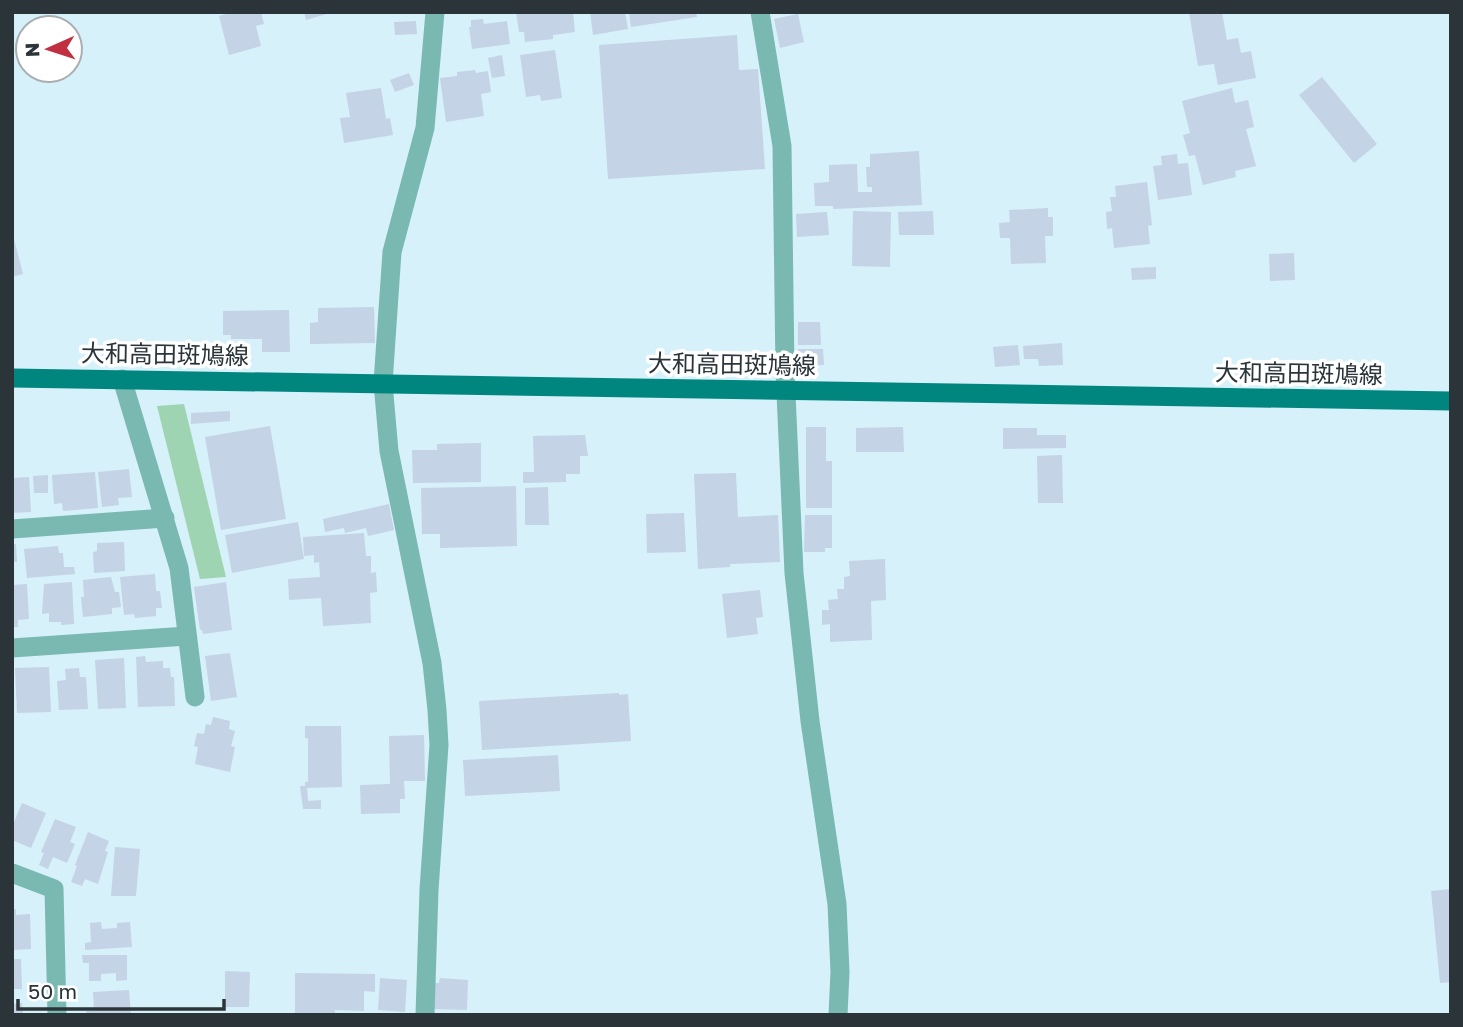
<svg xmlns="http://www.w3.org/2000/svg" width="1463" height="1027" viewBox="0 0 1463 1027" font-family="'Golos Text','Noto Sans JP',sans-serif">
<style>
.green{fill:#9ed4b2}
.building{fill:#c4d3e5}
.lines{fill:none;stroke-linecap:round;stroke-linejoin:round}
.minor{stroke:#7ab8b2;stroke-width:19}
.primary{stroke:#00867f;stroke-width:19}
.labels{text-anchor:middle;stroke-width:7;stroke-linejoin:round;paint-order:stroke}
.street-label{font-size:24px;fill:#2b3539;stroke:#fff}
</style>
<rect width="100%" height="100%" fill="#d6f1fa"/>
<!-- green -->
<polygon class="green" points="184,404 226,577 200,579 157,406"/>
<!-- building -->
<g class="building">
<polygon points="233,12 261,12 264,24 256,26 261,46 229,55 219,16"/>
<polygon points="304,12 330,12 330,13 306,20"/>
<polygon points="516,12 573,12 575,32 553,35 553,39 525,42 524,32 519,32"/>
<polygon points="590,12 625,12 628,29 593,35"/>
<polygon points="629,12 696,12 697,17 631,27"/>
<polygon points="1189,12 1222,12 1227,40 1238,38 1241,53 1251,51 1256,78 1218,85 1214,64 1198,66"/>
<polygon points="798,14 804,42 780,48 774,19"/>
<polygon points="483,19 484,24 507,21 510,44 472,49 469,27 471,27 471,20"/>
<polygon points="416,21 417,34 395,35 394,22"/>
<polygon points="737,35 739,70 758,69 765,169 608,179 599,45"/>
<polygon points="555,50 562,98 541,101 540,95 526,97 520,55"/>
<polygon points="502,55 505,76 492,78 488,58"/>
<polygon points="475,70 476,73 488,71 491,92 481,94 484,116 446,122 440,78 457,76 457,72"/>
<polygon points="409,73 414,85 395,92 390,80"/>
<polygon points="1322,77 1377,144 1354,163 1299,95"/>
<polygon points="381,88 386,119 390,118 393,135 344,143 340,118 350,117 346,93"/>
<polygon points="1232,88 1235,103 1248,100 1254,127 1246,129 1256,166 1235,171 1236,177 1203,185 1195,155 1189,156 1183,135 1190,133 1182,101"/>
<polygon points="919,151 922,205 833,209 833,206 815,206 814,183 829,182 829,165 857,164 858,192 872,192 872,187 867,187 866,167 870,167 870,154"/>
<polygon points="1177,154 1178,164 1188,163 1192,195 1158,200 1153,166 1162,165 1161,156"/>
<polygon points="1147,182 1152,225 1148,226 1150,244 1114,248 1112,228 1107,229 1106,212 1112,211 1110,197 1116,197 1115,186"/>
<polygon points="1048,208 1048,217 1053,217 1053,236 1045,236 1046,263 1011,264 1010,238 1000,238 999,223 1010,222 1009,210"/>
<polygon points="853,211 891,212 890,267 852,266"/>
<polygon points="933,211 934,235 899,235 898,212"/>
<polygon points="827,212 829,235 797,237 796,214"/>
<polygon points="12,231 23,274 12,277"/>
<polygon points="1294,253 1295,280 1270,281 1269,254"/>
<polygon points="1156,267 1156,279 1132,280 1131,268"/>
<polygon points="374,307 375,343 310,344 310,323 318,322 318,308"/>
<polygon points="289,310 290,352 262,352 262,339 231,339 231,335 223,335 223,311"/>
<polygon points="798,322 820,322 821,345 798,345"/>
<polygon points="1062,343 1063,365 1039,366 1038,359 1024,359 1023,346"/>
<polygon points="1018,345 1020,365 995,367 993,347"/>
<polygon points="798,349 823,349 824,365 798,366"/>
<polygon points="230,411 230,421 191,424 191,413"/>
<polygon points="270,426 286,519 221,530 205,437"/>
<polygon points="806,427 826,427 826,461 832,461 832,508 806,508"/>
<polygon points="903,427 904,452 856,452 856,428"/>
<polygon points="1003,428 1037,428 1037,435 1066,435 1066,448 1003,449"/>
<polygon points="585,435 588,456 580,456 580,474 566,474 566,482 523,483 523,472 534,472 533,436"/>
<polygon points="481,443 481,482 413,483 412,450 437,450 437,444"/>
<polygon points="1062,455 1063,503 1038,503 1037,456"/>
<polygon points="129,469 132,497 118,498 119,505 102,507 98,472"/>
<polygon points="95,472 98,508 63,511 62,503 54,504 52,475"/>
<polygon points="736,473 738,517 778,515 780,562 730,564 730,567 698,569 694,474"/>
<polygon points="48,475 48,493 34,493 33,476"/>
<polygon points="29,477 31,512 12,513 12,478"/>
<polygon points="516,486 517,546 440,548 440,534 422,534 421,488"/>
<polygon points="548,487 549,525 525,525 525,488"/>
<polygon points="389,504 394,530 368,536 366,528 345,533 344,528 325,532 323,519"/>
<polygon points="684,513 686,552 647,553 646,514"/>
<polygon points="805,515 832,515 832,548 825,548 825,552 804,552"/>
<polygon points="298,522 304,559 232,573 225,535"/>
<polygon points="364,533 366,556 371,556 371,573 376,572 377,592 370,593 371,623 323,626 321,598 289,600 288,579 320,577 319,562 314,563 314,555 304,556 303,537"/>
<polygon points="124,542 125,571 94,573 93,552 97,551 97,543"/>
<polygon points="16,544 17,562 12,562 12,545"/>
<polygon points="58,546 59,553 63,553 64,567 74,567 75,574 27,578 24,549"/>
<polygon points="885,559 886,600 871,601 872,640 830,642 830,624 822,625 822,610 829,610 828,600 838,599 837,589 844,589 844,577 850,576 849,561"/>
<polygon points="155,574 156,591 160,591 162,608 156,608 156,616 135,618 134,614 124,615 120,577"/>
<polygon points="111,577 115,592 119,592 121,607 112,608 112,614 83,617 81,597 84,597 83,580"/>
<polygon points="72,582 74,624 61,625 61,622 49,622 49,613 42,614 44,584"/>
<polygon points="226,582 232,630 203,634 202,630 200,630 194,587"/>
<polygon points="27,584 29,619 18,620 18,627 12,627 12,585"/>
<polygon points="760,590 763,617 756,618 758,634 727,638 722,594"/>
<polygon points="230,653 237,697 211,701 205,656"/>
<polygon points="145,656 146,662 163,661 163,668 170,668 171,677 174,677 175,706 138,707 136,657"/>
<polygon points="124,658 126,708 98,709 95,660"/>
<polygon points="49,667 51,712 17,713 15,668"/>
<polygon points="79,668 80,677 86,677 88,709 59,710 57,681 66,680 65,669"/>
<polygon points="619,693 619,695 628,694 631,741 482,750 479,701"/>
<polygon points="213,717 230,721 229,729 235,731 231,746 235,747 230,772 195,764 198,747 194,746 197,733 204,734 206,724 211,725"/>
<polygon points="305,726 341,726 342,787 307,788 308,801 321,800 321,809 303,809 300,786 305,786 305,782 308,782 308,738 305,738"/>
<polygon points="424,735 425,781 404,781 405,799 400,799 400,813 361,814 360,785 390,784 389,736"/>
<polygon points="558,755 560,791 465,796 463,760"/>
<polygon points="22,803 46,813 31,848 12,840 12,827"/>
<polygon points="55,819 76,827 70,842 75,844 67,863 53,857 48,869 39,865 44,853 41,852"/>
<polygon points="88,832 109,841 105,851 108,852 98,884 85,879 82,886 71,882 77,866 75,865"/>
<polygon points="115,847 140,849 136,896 111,896"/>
<polygon points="1451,889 1451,982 1440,983 1431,891"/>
<polygon points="16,909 16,915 30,914 31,949 12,950 12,910"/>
<polygon points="101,922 102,929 117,928 117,923 130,922 132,947 85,950 85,943 91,942 90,923"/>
<polygon points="82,955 127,955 127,980 116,981 116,973 101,974 101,981 89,981 89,963 83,963"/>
<polygon points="12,959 21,959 22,989 12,989"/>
<polygon points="225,971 250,972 249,1007 225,1007"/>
<polygon points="295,973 375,974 375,992 364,991 364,1011 335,1010 335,1014 295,1015"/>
<polygon points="380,978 407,980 405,1012 378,1010"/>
<polygon points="440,978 468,980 467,1010 431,1009 432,983 439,983"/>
<polygon points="129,990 131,1015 86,1015 86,1011 94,1011 93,992"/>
<polygon points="22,1003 23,1015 12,1015 12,1004"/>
</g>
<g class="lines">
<!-- minor -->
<g class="minor">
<polyline points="760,12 782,146 785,371 794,573 810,721 837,904 840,972 838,1015"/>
<polyline points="122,379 179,568 195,697"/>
<polyline points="12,529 165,518"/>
<polyline points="12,648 187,636"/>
<polyline points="12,873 54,889 57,1015"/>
<polyline points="425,1015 429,890 439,745 437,710 432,663 389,451 383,383 392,252 425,128 435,12"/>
</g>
<!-- primary -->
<polyline class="primary" points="12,378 1451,401"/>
</g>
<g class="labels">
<!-- street labels -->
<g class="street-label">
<text transform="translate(165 355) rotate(1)" y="8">大和高田斑鳩線</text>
<text transform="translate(732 365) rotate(1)" y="8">大和高田斑鳩線</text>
<text transform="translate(1299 374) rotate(1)" y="8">大和高田斑鳩線</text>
</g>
</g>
<!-- border -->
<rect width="1463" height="1027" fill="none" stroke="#2b3539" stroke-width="28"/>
<!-- north arrow -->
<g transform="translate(49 49) rotate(267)"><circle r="33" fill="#ffffff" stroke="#aaaeb0" stroke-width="2"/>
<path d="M0-5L12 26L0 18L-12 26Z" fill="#c13040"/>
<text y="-10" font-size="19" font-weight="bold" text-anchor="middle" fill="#2b3539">N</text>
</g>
<!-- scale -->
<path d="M18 999v10h206v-10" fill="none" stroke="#2b3539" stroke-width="3.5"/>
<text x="28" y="999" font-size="21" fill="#2b3539" stroke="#ffffff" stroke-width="5" paint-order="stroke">50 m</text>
</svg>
